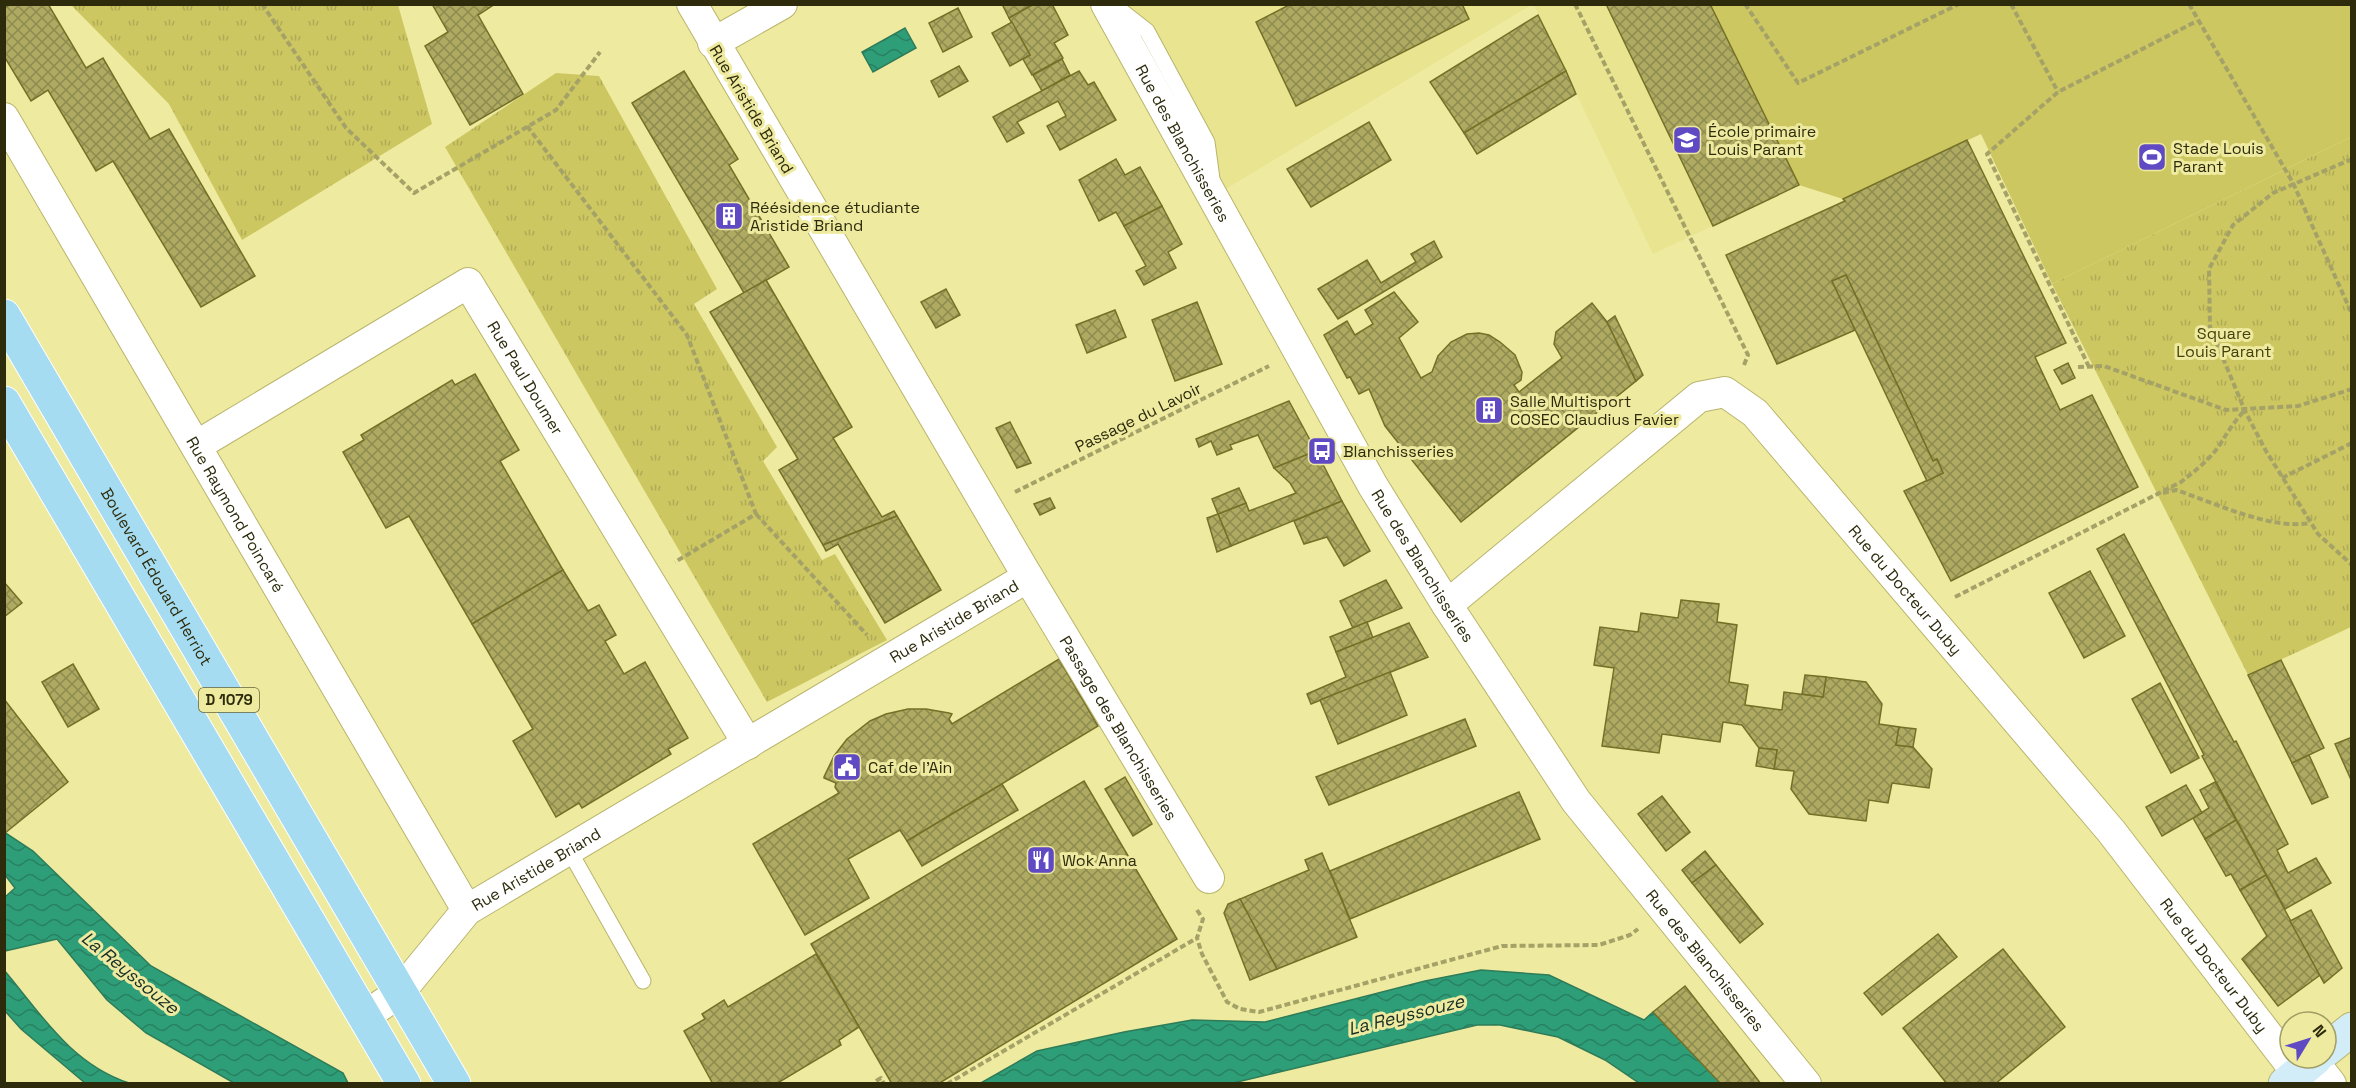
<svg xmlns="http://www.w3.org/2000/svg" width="2356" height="1088" viewBox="0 0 2356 1088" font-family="'Space Grotesk',sans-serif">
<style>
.built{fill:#e8e490}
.green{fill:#cdc762}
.park{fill:url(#park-tufts)}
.water{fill:url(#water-waves);stroke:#2e7c58;stroke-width:1.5}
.building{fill:url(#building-cross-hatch);stroke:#757027;stroke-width:1.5}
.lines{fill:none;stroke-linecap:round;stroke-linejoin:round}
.lane-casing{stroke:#b9b56c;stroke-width:17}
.street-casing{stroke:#b9b56c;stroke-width:32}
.secondary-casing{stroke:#b9b56c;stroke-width:35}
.primary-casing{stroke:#fff;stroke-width:35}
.path{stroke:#a5a268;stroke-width:4;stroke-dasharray:6 3;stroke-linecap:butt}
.lane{stroke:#fff;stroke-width:15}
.street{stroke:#fff;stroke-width:30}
.secondary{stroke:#d2edf8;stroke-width:33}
.primary{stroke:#a5dcf1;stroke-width:33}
.labels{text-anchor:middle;stroke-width:6;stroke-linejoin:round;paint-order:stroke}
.shield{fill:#eeeaa0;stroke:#676438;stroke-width:1.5}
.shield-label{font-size:15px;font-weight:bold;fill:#2d2b0c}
.street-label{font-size:16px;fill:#2d2b0c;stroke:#eeeaa0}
.poi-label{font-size:16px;fill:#2d2b0c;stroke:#eeeaa0;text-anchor:start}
.park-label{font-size:16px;fill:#44400c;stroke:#eeeaa0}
.water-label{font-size:18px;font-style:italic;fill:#182f26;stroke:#eeeaa0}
</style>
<defs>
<pattern id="park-tufts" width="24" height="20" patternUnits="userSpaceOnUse" patternTransform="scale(1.5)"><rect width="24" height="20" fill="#cdc762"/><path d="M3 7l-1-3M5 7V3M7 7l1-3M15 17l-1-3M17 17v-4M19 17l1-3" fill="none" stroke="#b0ab54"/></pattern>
<pattern id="water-waves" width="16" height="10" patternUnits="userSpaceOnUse" patternTransform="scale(1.5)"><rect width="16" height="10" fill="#2e9e78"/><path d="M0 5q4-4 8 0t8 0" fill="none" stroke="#288161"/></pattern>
<pattern id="building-cross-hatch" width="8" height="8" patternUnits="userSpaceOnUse" patternTransform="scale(1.5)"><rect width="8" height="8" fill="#aeaa62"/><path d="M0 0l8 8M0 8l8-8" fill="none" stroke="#8e8b4f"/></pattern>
</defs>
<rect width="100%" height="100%" fill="#eeeaa0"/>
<!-- built -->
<g class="built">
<polygon points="1125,5 1531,5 1224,190 1156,66"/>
<polygon points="1534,5 1710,5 1799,185 1653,254"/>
</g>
<!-- green -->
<polygon class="green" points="1710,5 2351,5 2351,137 2052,284 1981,134 1843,199 1799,185"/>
<!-- park -->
<g class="park">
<polygon points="71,5 398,5 432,124 242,240 169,104"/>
<polygon points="556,73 599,76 717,289 694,304 777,447 763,461 822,560 835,554 887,640 767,702 445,147"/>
<polygon points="2351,137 2351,627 2248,675 2052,284"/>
</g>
<!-- water -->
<g class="water">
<polygon points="905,28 916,48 873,72 862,52"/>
<polygon points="4,832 33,851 151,966 343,1073 348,1083 234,1083 146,1033 107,1000 57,939 5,951 5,897 15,888 5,875"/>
<path d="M4 970C41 1014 71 1064 129 1083H85L21 1029 5 1011Z"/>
<polygon points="1481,970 1549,975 1644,1020 1653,1012 1721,1083 1639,1083 1605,1060 1558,1037 1500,1025 1477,1025 1233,1083 979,1084 1037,1051 1124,1032 1192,1020 1265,1022 1425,981"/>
</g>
<!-- building -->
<g class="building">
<polygon points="11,4 48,4 86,68 103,58 150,139 169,129 255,276 201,307 113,161 96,171 48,90 31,101 4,56 4,8"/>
<polygon points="432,4 495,4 478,15 523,94 470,125 425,46 448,32"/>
<polygon points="1002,4 1034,4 1009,18"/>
<polygon points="1034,4 1052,4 1068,35 1054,43 1063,58 1032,75 1023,59 1030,55 1009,18"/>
<polygon points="1291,4 1462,4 1469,19 1296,106 1256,22"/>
<polygon points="1606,4 1710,4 1799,185 1713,226"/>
<polygon points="958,8 972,37 943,52 929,23"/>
<polygon points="1538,15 1566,71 1464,133 1430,82"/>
<polygon points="1012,22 1030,55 1010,66 992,33"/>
<polygon points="1062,59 1070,75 1042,91 1033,75"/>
<polygon points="959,66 968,81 939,97 931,81"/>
<polygon points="684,71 738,159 729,165 789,267 744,293 632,103"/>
<polygon points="1079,71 1088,85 1094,82 1116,120 1060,150 1047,126 1066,116 1058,101 1017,122 1024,133 1007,142 993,117"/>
<polygon points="1566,71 1576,94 1477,154 1464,133"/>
<polygon points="1369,122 1391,160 1311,207 1287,169"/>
<polygon points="1967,140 2066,343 2035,357 2060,410 2092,395 2138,487 1951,581 1904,491 1943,473 1937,459 1933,461 1846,275 1832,281 1855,330 1777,364 1726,255 1845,201 1843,199"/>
<polygon points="1116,159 1125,175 1140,167 1162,206 1124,226 1116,212 1099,221 1079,180"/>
<polygon points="1162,206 1182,244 1168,252 1176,268 1144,285 1136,271 1146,266 1124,226"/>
<polygon points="1434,241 1442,257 1338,319 1318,289 1367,260 1381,283 1416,262 1411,254"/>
<polygon points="1846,275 1933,461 1937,459 1943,473 1927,481 1832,281"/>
<polygon points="766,280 852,427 833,438 882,517 894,511 897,516 823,545 779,470 798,459 710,312"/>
<polygon points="946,289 960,315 936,328 921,302"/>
<polygon points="1394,292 1418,322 1399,338 1421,378 1432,372 1438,356 1451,342 1467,334 1479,333 1489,335 1500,342 1515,355 1522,372 1521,380 1514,385 1519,392 1562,358 1554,344 1556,332 1592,303 1607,322 1636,381 1461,522 1385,426 1369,389 1359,394 1350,377 1347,378 1324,335 1347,321 1355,335 1373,324 1365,310"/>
<polygon points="1197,302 1222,364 1175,381 1152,320"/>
<polygon points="1115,310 1126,337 1087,353 1076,325"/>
<polygon points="1615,316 1643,375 1636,381 1607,322"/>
<polygon points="2068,363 2075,378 2062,384 2054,370"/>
<polygon points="475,374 519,450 500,461 563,570 472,624 409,516 386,528 343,452 364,440 361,435 452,380 455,385"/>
<polygon points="1289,401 1316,451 1274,468 1258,435 1230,445 1232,449 1217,455 1211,441 1199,447 1196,439"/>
<polygon points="1010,422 1031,463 1017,468 996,428"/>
<polygon points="1316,451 1342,501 1231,546 1218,514 1246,503 1249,511 1296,493 1290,483 1274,468"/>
<polygon points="1239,488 1246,503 1218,514 1212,499"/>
<polygon points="1050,498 1055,508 1040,515 1034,504"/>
<polygon points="1342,501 1370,551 1344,566 1327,537 1304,544 1294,521"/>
<polygon points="1218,514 1231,546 1217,552 1207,518"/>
<polygon points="897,516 941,590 885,623 838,544 826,551 823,545"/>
<polygon points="2124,534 2234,742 2236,741 2288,844 2277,850 2288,873 2316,858 2331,883 2285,909 2202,756 2204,755 2201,749 2097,549"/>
<polygon points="563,570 588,611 599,605 616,635 605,641 624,674 645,662 688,738 668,749 671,754 582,808 579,803 556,817 513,741 533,729 472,624"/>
<polygon points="2090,571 2125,636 2084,658 2049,593"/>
<polygon points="1386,580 1402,608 1353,628 1340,601"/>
<polygon points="4,582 22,603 4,617"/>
<polygon points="1681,600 1719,604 1717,622 1737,625 1729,682 1748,685 1745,705 1782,710 1784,692 1823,697 1826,677 1866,682 1882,704 1879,724 1899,727 1896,745 1913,747 1932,769 1929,788 1892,783 1888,803 1869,800 1866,821 1809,814 1791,789 1794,771 1774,769 1777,750 1759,748 1742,725 1723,722 1720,742 1662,734 1659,753 1602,746 1614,668 1594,665 1600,627 1638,632 1641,613 1678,618"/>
<polygon points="1367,622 1373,638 1336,652 1330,637"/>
<polygon points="1409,623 1428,657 1311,704 1307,694 1346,677 1336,652"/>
<polygon points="1059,659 1098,726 907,841 900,830 848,859 869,898 805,935 753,844 839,793 835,787 836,783 824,778 824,777 834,756 847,739 870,721 886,714 908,709 926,709 949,713 952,714 949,719 952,724"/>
<polygon points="2281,660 2324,748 2292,763 2248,675"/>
<polygon points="73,664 99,709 68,727 42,682"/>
<polygon points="1390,672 1407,715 1338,744 1320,700"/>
<polygon points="1805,675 1826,677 1823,697 1802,694"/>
<polygon points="2160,683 2199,758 2171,773 2132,699"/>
<polygon points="4,699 68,782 5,833 4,832"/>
<polygon points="1465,719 1476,746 1329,805 1316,777"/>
<polygon points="1899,727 1916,729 1913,747 1896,745"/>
<polygon points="2352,737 2352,782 2335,744"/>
<polygon points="1759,748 1777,750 1774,769 1756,766"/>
<polygon points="2309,755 2328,797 2312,804 2292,763"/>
<polygon points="1125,777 1152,824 1133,836 1105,789"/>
<polygon points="1084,781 1177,939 938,1084 892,1084 811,944"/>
<polygon points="2215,782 2236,820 2205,839 2193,818 2209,808 2200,790"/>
<polygon points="1002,784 1018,810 922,866 907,841"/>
<polygon points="2186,785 2202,813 2162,836 2146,807"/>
<polygon points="1519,792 1540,839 1350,919 1330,871"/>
<polygon points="1662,796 1690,832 1666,851 1638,814"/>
<polygon points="2236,820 2266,875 2240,890 2231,874 2226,876 2205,839"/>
<polygon points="1705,851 1716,865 1692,883 1682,870"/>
<polygon points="1322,853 1357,937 1277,969 1240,899 1309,870 1305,860"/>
<polygon points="1716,865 1763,924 1740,943 1692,883"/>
<polygon points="2266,875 2320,975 2278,1006 2242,959 2267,936 2240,890"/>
<polygon points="1240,899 1277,969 1250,980 1224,913 1228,904"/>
<polygon points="2311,910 2342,968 2324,983 2290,921"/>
<polygon points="1938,934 1957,957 1882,1015 1864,993"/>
<polygon points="2003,949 2065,1027 1995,1084 1947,1084 1903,1028"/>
<polygon points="816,954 859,1027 839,1040 841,1045 776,1084 713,1084 684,1031 705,1019 702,1014 724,1000 728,1007"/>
<polygon points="1685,986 1732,1046 1761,1084 1721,1084 1653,1012"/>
</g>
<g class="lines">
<!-- lane casing -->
<g class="lane-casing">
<g id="lane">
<polyline points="1115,6 1147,31 1207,142 1212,179"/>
<polyline points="569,850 643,981"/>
</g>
</g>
<!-- street casing -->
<g class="street-casing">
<g id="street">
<path id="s1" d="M1106 4 1373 486 1447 605 1576 801 1806 1084"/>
<polyline points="713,43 782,4"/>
<path id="s2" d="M4 118 467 910"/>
<path id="s3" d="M196 446 468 283 748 744"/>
<path id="s4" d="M1028 577 1209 878"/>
<path id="s5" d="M1447 605 1699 397 1725 392 1755 413 2111 831 2297 1073"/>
<path id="s6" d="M364 1017 400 992 467 910 1028 577 692 4"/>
<polyline points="2313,1061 2331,1084"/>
</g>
</g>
<!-- secondary casing -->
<g class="secondary-casing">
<g id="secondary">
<polyline points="2326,1050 2352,1029"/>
<polyline points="2285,1084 2316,1058"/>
</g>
</g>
<!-- primary casing -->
<g class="primary-casing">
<g id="primary">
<path id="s7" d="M4 316 454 1084"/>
<polyline points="4,403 404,1084"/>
</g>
</g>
<!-- path -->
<g class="path">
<polyline points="262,4 346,128 414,193 556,110 600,52"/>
<polyline points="1575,4 1748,355 1744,365"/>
<polyline points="1745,4 1798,83 1959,4"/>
<polyline points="2011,4 2058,92"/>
<polyline points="2189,4 2293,183 2352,314"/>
<polyline points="527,126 687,335 756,514 675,562"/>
<polyline points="2352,159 2273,193 2233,225 2209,269 2210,327 2245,411 2266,451 2318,534 2352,565"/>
<polyline points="2078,367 2104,366 2226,410 2298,406 2352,389"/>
<polyline points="2089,367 1987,154 2058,92 2197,21"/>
<polyline points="2282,478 2352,443"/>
<polyline points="1015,492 1269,366"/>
<path d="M2163 493 2176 490C2215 503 2270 530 2310 523"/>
<polyline points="756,514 867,635"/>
<path d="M1955 597 2181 482C2195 471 2209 460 2219 446 2227 433 2234 422 2244 411"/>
<polyline points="1197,910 1203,919 1197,938 1202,954 1227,1002 1240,1009 1259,1012 1502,946 1599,945 1630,935 1638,929"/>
<polyline points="876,1081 881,1078 884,1084"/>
<polyline points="947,1084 1197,938"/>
</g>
<!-- lane -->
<use href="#lane" class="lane"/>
<!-- street -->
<use href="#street" class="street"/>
<!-- secondary -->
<use href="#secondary" class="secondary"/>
<!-- primary -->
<use href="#primary" class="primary"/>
</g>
<!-- icons -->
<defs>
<g id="school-square" transform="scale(1.5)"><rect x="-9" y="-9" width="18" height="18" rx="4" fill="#5f4ac3" stroke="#eeeaa0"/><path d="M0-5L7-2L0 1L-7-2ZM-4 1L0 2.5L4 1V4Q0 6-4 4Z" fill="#fff"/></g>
<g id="stadium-square" transform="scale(1.5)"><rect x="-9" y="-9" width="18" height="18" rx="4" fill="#5f4ac3" stroke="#eeeaa0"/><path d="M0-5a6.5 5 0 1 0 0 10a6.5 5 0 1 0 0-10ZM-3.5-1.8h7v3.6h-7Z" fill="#fff"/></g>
<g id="building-square" transform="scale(1.5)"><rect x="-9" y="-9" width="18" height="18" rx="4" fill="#5f4ac3" stroke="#eeeaa0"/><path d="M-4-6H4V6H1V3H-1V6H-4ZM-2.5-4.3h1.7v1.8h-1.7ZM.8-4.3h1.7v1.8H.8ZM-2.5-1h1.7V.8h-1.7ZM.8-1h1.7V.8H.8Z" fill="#fff"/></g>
<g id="bus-square" transform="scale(1.5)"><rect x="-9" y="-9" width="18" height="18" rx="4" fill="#5f4ac3" stroke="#eeeaa0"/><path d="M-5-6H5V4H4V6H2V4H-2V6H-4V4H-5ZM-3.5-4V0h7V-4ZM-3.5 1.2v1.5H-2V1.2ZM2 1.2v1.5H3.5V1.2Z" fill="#fff"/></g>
<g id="civic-square" transform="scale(1.5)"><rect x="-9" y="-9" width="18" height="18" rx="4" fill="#5f4ac3" stroke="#eeeaa0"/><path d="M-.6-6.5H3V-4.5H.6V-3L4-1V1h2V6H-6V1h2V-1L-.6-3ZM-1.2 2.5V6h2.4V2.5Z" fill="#fff"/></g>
<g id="restaurant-square" transform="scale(1.5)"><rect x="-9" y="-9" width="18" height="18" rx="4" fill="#5f4ac3" stroke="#eeeaa0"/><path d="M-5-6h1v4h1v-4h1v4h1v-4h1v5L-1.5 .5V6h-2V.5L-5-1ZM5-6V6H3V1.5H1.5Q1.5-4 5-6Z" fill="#fff"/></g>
</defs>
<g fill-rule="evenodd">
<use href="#school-square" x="1687" y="140"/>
<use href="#stadium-square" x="2152" y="157"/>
<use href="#building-square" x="729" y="216"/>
<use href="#building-square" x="1489" y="410"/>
<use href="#bus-square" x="1322" y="451"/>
<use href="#civic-square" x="847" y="767"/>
<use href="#restaurant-square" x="1041" y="860"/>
</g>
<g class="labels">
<!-- shield labels -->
<rect class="shield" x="199" y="688" width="60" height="24" rx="4.5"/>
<g class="shield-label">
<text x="229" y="705">D 1079</text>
</g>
<!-- street labels -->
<g class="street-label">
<text transform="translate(752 109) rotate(59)" y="6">Rue Aristide Briand</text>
<text dy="6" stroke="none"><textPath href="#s1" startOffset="159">Rue des Blanchisseries</textPath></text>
<text dy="6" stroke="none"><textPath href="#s3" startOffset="428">Rue Paul Doumer</textPath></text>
<text transform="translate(1138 417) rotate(-26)" y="6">Passage du Lavoir</text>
<text dy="6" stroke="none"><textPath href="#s2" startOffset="459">Rue Raymond Poincaré</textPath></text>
<text dy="6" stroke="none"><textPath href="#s1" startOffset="645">Rue des Blanchisseries</textPath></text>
<text dy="6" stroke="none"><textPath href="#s7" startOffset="302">Boulevard Édouard Herriot</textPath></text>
<text dy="6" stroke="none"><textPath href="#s5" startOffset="622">Rue du Docteur Duby</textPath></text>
<text dy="6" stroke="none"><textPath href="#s6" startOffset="716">Rue Aristide Briand</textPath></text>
<text dy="6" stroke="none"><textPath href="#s4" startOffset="176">Passage des Blanchisseries</textPath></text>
<text dy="6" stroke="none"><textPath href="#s6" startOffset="230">Rue Aristide Briand</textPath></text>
<text dy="6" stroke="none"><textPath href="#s1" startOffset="1131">Rue des Blanchisseries</textPath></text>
<text dy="6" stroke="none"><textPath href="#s5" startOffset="1108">Rue du Docteur Duby</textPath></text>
</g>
<!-- poi labels -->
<g class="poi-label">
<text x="1708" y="137">École primaire<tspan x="1708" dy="18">Louis Parant</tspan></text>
<text x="2173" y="154">Stade Louis<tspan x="2173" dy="18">Parant</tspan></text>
<text x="750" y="213">Réésidence étudiante<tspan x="750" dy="18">Aristide Briand</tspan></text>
<text x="1510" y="407">Salle Multisport<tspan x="1510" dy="18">COSEC Claudius Favier</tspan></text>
<text x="1343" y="457">Blanchisseries</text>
<text x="868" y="773">Caf de l'Ain</text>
<text x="1062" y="866">Wok Anna</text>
</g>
<!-- park labels -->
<g class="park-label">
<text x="2224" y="339">Square<tspan x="2224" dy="18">Louis Parant</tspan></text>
</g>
<!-- water labels -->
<g class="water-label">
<text transform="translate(130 973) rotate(39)" y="6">La Reyssouze</text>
<text transform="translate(1406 1015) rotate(-14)" y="6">La Reyssouze</text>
</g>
</g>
<!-- border -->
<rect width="2356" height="1088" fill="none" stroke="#2d2b0c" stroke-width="12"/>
<!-- north arrow -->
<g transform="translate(2308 1040) rotate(52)"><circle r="28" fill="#eeeaa0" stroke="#a19e65" stroke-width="1.5"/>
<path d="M0-4.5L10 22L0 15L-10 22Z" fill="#5f4ac3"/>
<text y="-9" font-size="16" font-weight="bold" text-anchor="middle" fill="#2d2b0c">N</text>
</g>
</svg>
